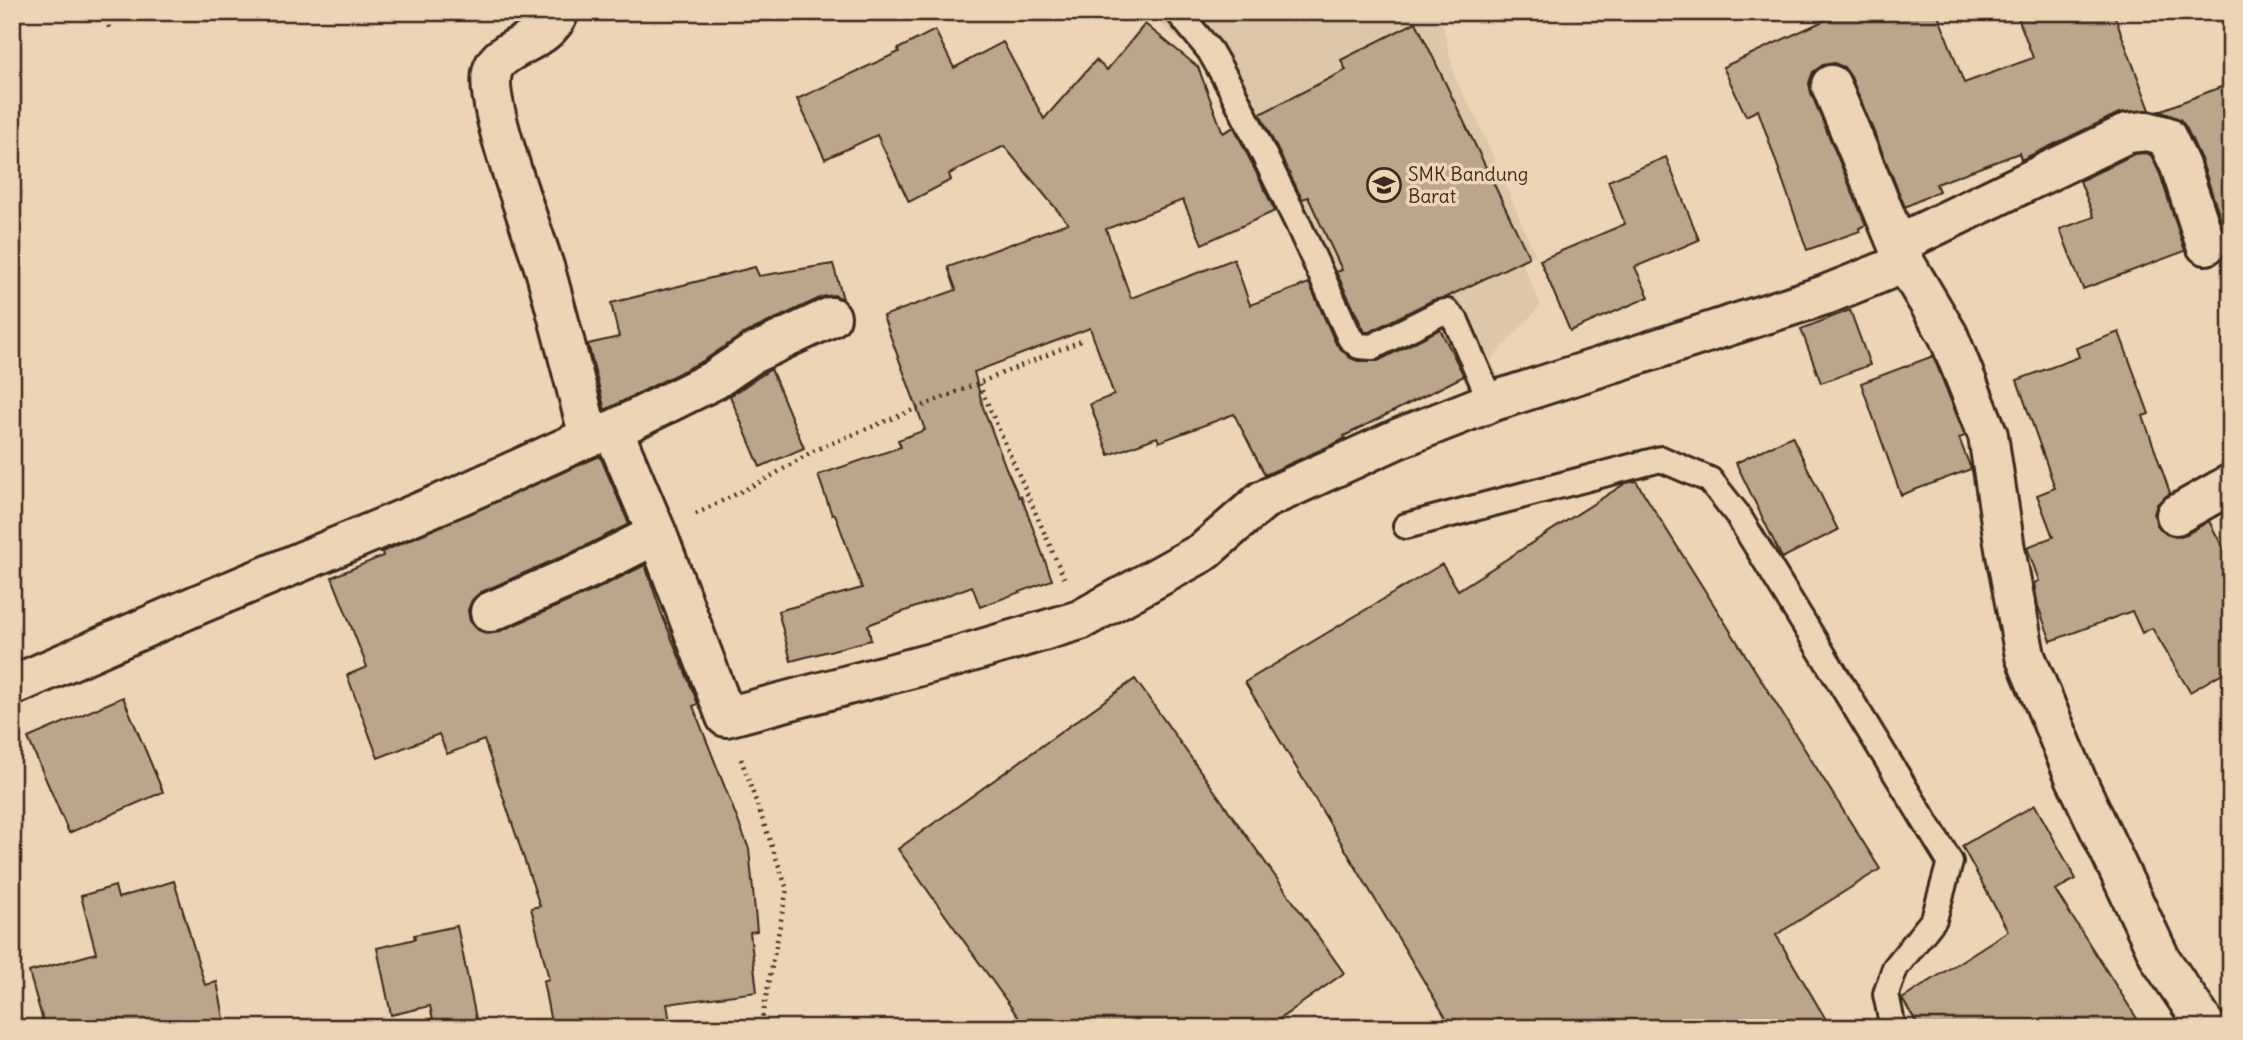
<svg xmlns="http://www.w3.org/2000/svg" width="2243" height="1040" viewBox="0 0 2243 1040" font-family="Delius,sans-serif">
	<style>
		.built { fill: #dec6a8 }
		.building { fill: #bba58b; stroke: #3b2a1e; stroke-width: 2 }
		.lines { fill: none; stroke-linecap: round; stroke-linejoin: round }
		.lane-casing { stroke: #3b2a1e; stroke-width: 30 }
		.street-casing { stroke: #3b2a1e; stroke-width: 44 }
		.path { stroke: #3b2a1e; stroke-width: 4.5; stroke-dasharray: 2 5; stroke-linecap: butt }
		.lane { stroke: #edd4b5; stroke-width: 24 }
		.street { stroke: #edd4b5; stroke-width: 38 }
		.labels { text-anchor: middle; stroke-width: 7; stroke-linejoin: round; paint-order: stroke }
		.poi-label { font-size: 19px; fill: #3b2a1e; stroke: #edd4b5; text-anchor: start }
	</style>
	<rect width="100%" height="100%" fill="#edd4b5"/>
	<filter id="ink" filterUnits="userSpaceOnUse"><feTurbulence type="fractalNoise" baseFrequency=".0143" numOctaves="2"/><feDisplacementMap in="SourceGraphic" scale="14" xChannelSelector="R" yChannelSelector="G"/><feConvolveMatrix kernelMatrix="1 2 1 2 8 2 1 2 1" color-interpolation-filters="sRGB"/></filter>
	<g filter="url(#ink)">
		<path class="built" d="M1146,12H1440L1455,79L1476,117L1535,254L1521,261L1541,305L1490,361L1501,379L1468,390L1437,321L1350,364L1210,77L1189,48Z"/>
		<path class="building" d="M1843,12H1937L1964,83L2033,58L2016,12H2113L2150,110L2119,113L2021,160L2019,153L1936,184L1939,191L1905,207L1851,77L1844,67L1834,63L1823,65L1813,72L1809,83L1811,93L1866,225L1859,228L1860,231L1807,250L1758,110L1746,116L1723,67Z
			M1416,22L1529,257L1447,297L1433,300L1369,332H1365L1336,272L1342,270L1308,197L1302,199L1260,114L1346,70L1341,60Z
			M1145,24L1198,67L1223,133L1234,127L1275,211L1202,244L1183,200L1106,229L1131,298L1234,259L1250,305L1309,283L1336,344L1350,358L1358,361H1378L1440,329L1464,376L1344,436L1345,438L1338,442L1265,475L1234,414L1159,442L1157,437L1109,455L1090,404L1114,395L1090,328L974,372L983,407L1006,468L1019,497L1021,496L1052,580L980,607L972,586L868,625L871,640L791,661L778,611L862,588L835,514L832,515L818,475L901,447L898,440L925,430L883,316L956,290L948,267L1068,223L1004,146L949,174L951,180L909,202L877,135L825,159L797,99L899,52L898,49L935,30L954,68L1003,42L1044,119L1096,60L1107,70Z
			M2231,83V234L2226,236L2201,159L2186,127L2180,119L2159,111Z
			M2145,153L2151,155L2160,174L2185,251L2083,289L2060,229L2094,217L2080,181L2134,154Z
			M1666,157L1699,240L1635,267L1649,297L1570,331L1540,260L1625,224L1608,181Z
			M833,264L843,299L834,295L822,297L743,334L703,361L605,410L588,344L619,337L611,303L755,267L759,276Z
			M1850,310L1870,365L1821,383L1801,329Z
			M2119,332L2149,414L2143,416L2170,493L2157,504L2154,514L2157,525L2166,534L2176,537L2187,534L2209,521L2231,563V668L2190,692L2152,628L2142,633L2132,611L2051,641L2038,606L2034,583L2039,581L2027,547L2053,537L2037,495L2055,488L2017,380L2079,357L2076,348Z
			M1933,356L1965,436L1959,438L1971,469L1901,495L1861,383Z
			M771,369L804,448L760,467L730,396Z
			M1792,436L1838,530L1782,558L1736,463Z
			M600,456L629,524L577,550L481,592L472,600L468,610L470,621L478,630L488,634L498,632L595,590L645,565L661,612L698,704L693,706L749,849L757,931L750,932L757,992L667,1004L671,1028H552L543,981L549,979L531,908L540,906L484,740L447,754L439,734L378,758L347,675L367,667L332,577L383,556L382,552Z
			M1636,481L1880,869L1776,935L1831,1028H1452L1245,682L1442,564L1458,590L1626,483Z
			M1135,679L1344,973L1267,1028H1026L898,849Z
			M123,697L163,792L69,833L28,738Z
			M2035,805L2076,879L2055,890L2143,1028H1920L1902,999L2008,931L1962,846Z
			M174,881L205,985L217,982L226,1028H45L29,972L96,953L81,896L115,886L118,898Z
			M457,926L478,1028H435L430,1006L391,1015L377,948L415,939L414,935Z"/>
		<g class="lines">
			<g class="lane-casing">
				<path id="lane" d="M1178,12L1210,51L1231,88L1298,224L1350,338L1359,346L1372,347L1440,313L1447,312L1456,321L1491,402
					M1406,526L1661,459L1710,480L1737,514L1950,862L1934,919L1895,968L1886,994L1893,1028"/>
			</g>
			<g class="street-casing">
				<path id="street" d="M559,12C548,43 502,45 493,69C481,100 535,235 546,273C561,327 575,383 589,437
					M1831,85L1905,263L1948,335L1988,435L2005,549L2025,656L2076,779L2161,960L2207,1028
					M1898,244L2128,133L2147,131L2166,136L2180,166L2206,245
					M613,430L657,534L726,717L958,656L1080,620L1203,552L1263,500L1397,439L1491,402L1825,295L1905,263
					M2176,515L2231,484
					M490,612L586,570L657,534
					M12,686L197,605L461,495L589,437L613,430L714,380L752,354L831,317"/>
			</g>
			<path class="path" d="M106,12L109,28
				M979,384L1065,580
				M696,514L770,477L813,451L1081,341
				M741,759L787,889L760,1028"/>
			<use href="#lane" class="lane"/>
			<use href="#street" class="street"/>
		</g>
	</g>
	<defs>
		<g id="school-ring" transform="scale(1.75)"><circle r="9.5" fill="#edd4b5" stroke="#3b2a1e" stroke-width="1.5"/><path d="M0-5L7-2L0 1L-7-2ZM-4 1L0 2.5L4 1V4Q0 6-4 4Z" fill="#3b2a1e"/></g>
	</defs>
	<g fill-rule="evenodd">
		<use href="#school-ring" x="1384" y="185"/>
	</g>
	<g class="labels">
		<g class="poi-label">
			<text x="1408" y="181">SMK Bandung<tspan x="1408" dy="22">Barat</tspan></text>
		</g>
	</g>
	<rect width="2243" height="1040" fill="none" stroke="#edd4b5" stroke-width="42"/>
	<rect x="21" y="21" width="2201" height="998" fill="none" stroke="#3b2a1e" stroke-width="2.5" filter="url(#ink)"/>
</svg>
